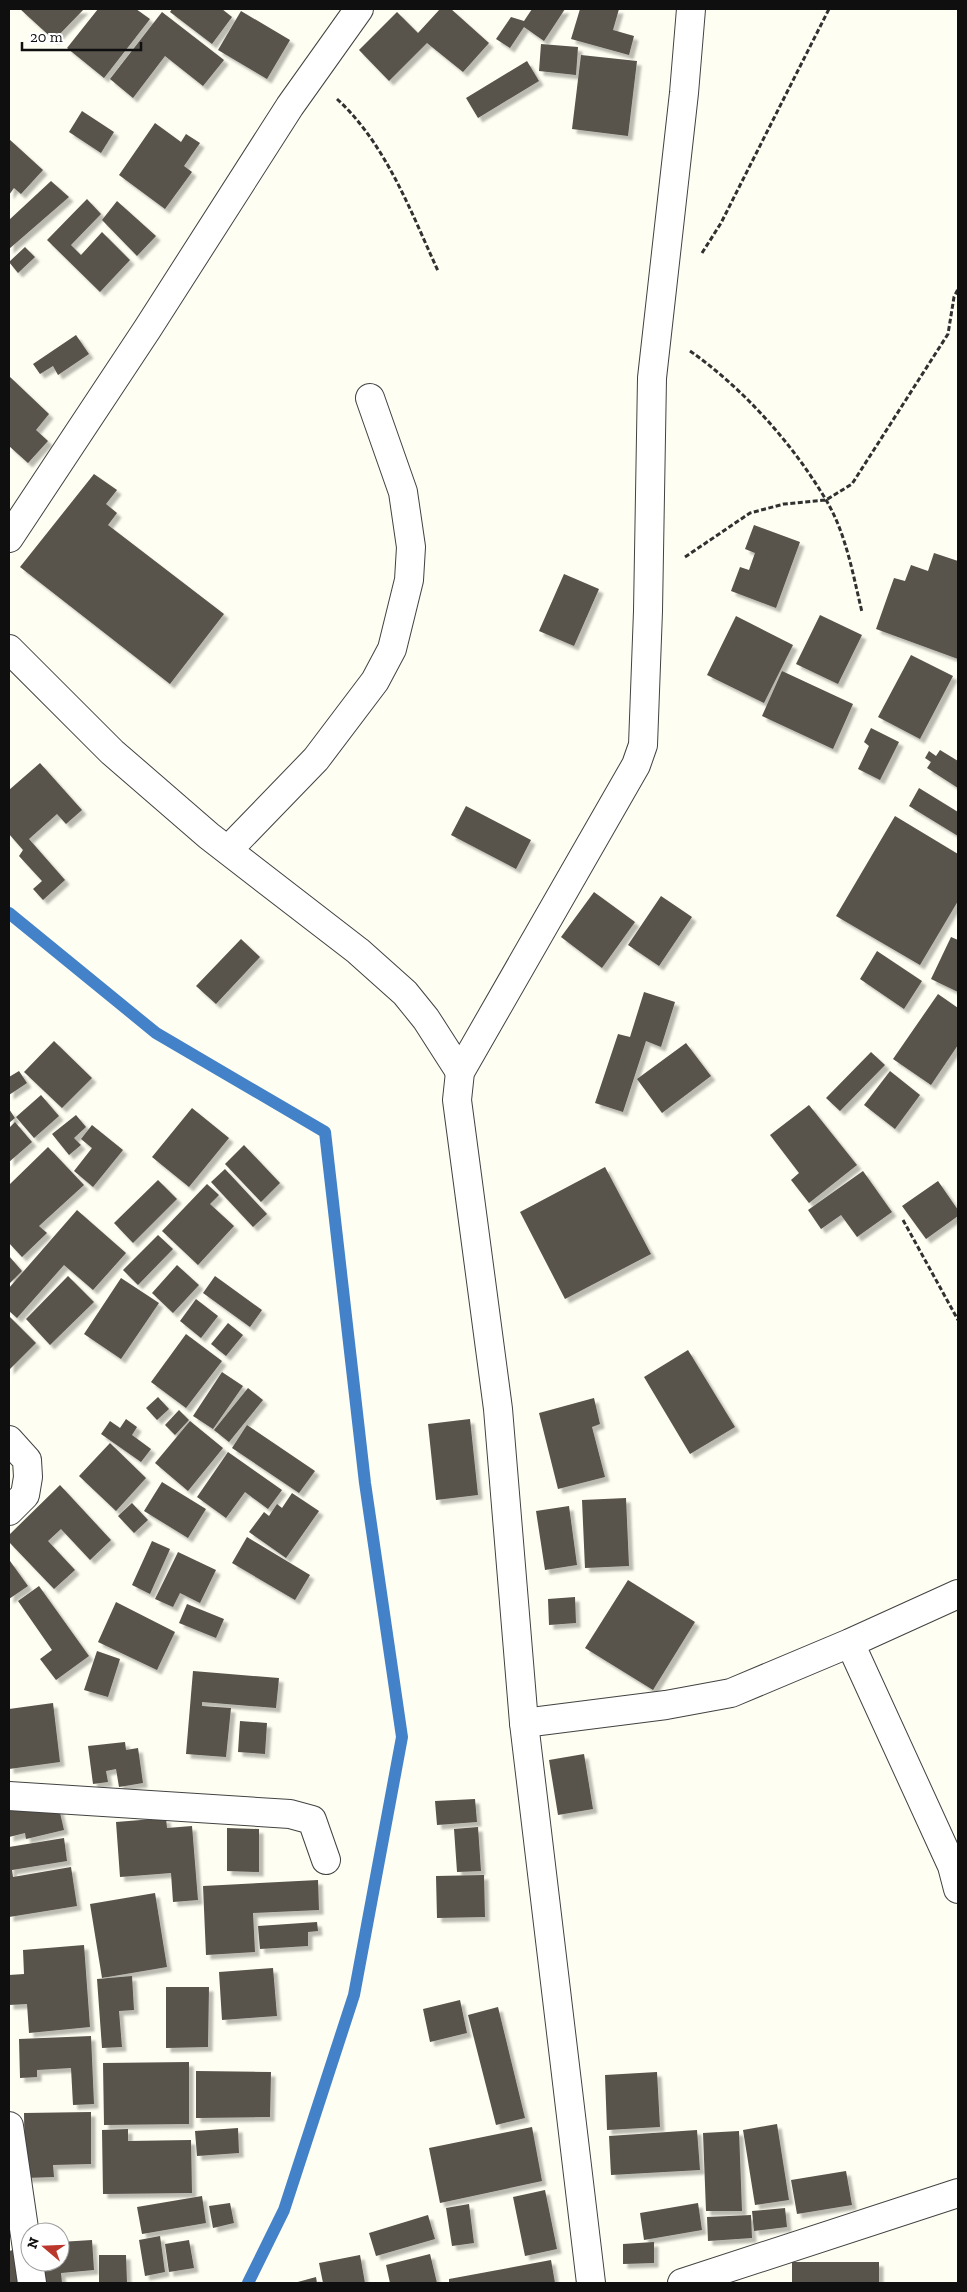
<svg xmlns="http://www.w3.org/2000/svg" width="967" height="2292" viewBox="0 0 967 2292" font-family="'Zilla Slab',serif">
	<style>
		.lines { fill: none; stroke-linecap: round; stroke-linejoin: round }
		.stream { stroke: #4382c8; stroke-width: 12 }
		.building { fill: #58524c; filter: url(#shadow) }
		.minor-casing { stroke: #424242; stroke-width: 30 }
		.tertiary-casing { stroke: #424242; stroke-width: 30 }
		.path { stroke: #313131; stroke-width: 3; stroke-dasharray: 5 2.5; stroke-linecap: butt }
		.minor { stroke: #fff; stroke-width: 28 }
		.tertiary { stroke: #fff; stroke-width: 28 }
	</style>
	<defs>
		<filter id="shadow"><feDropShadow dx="4.5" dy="4.5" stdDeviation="1" flood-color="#0004"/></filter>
	</defs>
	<rect width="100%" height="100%" fill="#fefef2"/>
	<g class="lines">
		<path class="stream" d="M9,913L156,1033L325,1132L365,1483L402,1737L354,1995L284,2210L248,2283"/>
	</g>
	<path class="building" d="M20,9H84L54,40Z
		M98,9H136L150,19L104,78L67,48Z
		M172,9H222L232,17L212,44L170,12Z
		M440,9H451L489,43L463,72L427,43L389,81L359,50L397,12L418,33Z
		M532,9H565L544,41L524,27L510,48L496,39L511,17L524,21Z
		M580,9H619L613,30L634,36L629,55L571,39Z
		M241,11L290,40L267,79L218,50Z
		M162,12L224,60L203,86L165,56L133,98L110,79Z
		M541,44L578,47L576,75L539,71Z
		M581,55L637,61L628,136L572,129Z
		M527,61L539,81L478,118L466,98Z
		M82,111L114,132L101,153L69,132Z
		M155,123L181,142L186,134L200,143L184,166L192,172L165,209L119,175Z
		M9,139L43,170L21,194L14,188L9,195Z
		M51,181L69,197L9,249V220Z
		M87,199L101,214L71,245L81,255L102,232L130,260L100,292L47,240Z
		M117,201L156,236L137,256L102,220Z
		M25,247L35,257L18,273L9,262Z
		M76,335L89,354L58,375L53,366L40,374L33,364Z
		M9,376L49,414L36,430L48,441L28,463L9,446Z
		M94,474L117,490L106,504L117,513L108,525L224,614L170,684L20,567Z
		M754,525L800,542L776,608L731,591L740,567L749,570L755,553L745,549Z
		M934,553L958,561V659L876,629L894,578L905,581L911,565L928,571Z
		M564,574L599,589L574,646L539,631Z
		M820,615L862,635L838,684L796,664Z
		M736,616L793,645L764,703L707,675Z
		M911,655L953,676L920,739L878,717Z
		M782,671L853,704L833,749L762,716Z
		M871,728L899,742L880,780L858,769L869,746L864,742Z
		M940,750L958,761V788L927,768L931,762L925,758L929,751L936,756Z
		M40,763L82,810L66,824L57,814L29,839L65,880L43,900L33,889L42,881L19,856L23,850L9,834V790Z
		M919,788L958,812V836L909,806Z
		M466,806L531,840L516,869L451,835Z
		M895,816L958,854V901L920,965L836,916Z
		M594,892L635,922L602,968L561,937Z
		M661,896L692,917L659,966L628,945Z
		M951,937L958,940V992L931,979Z
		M241,939L260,957L216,1004L196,986Z
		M877,951L922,981L904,1009L860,979Z
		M644,992L675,1002L661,1047L646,1041L623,1112L595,1103L618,1034L630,1037Z
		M938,994L958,1008V1045L931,1085L893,1059Z
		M54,1041L92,1078L62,1108L24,1072Z
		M686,1043L711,1076L662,1113L637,1079Z
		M871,1052L885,1065L840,1111L826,1098Z
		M19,1071L27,1083L9,1095V1077Z
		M890,1071L920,1095L895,1129L864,1105Z
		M41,1095L59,1116L34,1138L16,1117Z
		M809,1105L857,1165L809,1203L791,1180L799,1173L770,1135Z
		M192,1108L229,1138L189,1187L152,1157Z
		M9,1109L15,1118L9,1123Z
		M76,1115L86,1127L74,1138L81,1145L69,1155L52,1134Z
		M15,1122L32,1142L9,1162V1128Z
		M92,1125L123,1150L93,1187L74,1171L92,1148L81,1139Z
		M244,1145L280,1183L261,1202L225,1164Z
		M48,1147L84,1185L39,1226L47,1233L22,1257L9,1243V1185Z
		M605,1167L651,1254L565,1299L520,1212Z
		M225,1169L267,1214L253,1227L211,1182Z
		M863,1171L892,1212L857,1237L841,1215L821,1229L808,1210Z
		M158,1180L177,1199L133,1243L114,1223Z
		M938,1181L958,1210V1216L926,1239L902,1206Z
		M207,1184L219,1195L210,1204L234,1226L198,1265L162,1231Z
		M77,1210L126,1253L93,1290L64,1265L17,1318L9,1311V1288Z
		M158,1235L173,1249L138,1285L123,1270Z
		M9,1256L22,1271L9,1284Z
		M177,1265L199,1285L173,1313L152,1293Z
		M68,1276L94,1302L50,1345L26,1319Z
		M215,1276L262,1310L250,1327L203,1293Z
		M121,1278L159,1303L121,1359L84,1334Z
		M196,1299L218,1316L201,1338L180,1321Z
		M9,1316L36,1343L9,1370Z
		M228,1323L243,1335L226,1356L211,1344Z
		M186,1334L222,1361L186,1408L151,1382Z
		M688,1350L735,1427L690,1454L644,1377Z
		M222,1372L243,1386L213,1429L193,1416Z
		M248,1388L263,1400L229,1442L214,1430Z
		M158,1397L169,1409L157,1420L146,1408Z
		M594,1398L600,1424L592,1427L605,1477L558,1489L539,1413Z
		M179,1410L189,1420L175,1435L165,1425Z
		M126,1419L137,1427L132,1435L151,1449L141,1462L101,1434L110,1421L120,1428Z
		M470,1419L478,1495L436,1500L428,1424Z
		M190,1421L223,1448L188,1491L155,1463Z
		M247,1425L315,1471L299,1493L232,1448Z
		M110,1443L146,1478L116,1511L79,1476Z
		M228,1452L282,1490L268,1509L245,1492L226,1518L197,1497Z
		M162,1482L206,1509L188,1538L144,1511Z
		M60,1485L111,1540L90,1560L61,1529L48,1541L75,1570L54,1589L9,1542V1535Z
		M292,1493L319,1511L286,1558L249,1532L264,1512L269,1516L277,1504L282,1508Z
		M626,1498L629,1566L585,1568L582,1500Z
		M132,1503L148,1520L134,1533L118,1516Z
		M569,1506L577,1565L545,1570L536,1511Z
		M247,1537L310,1575L295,1600L232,1563Z
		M152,1541L170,1549L150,1594L132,1585Z
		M178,1552L216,1570L200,1603L180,1593L173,1607L155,1599Z
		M10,1561L28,1586L9,1599V1562Z
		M628,1580L695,1622L653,1690L585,1648Z
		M39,1586L89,1656L56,1680L40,1659L52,1650L18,1601Z
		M575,1597L576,1623L549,1625L548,1599Z
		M116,1602L175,1632L157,1670L98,1642Z
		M187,1604L224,1619L216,1638L179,1623Z
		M97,1651L120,1659L108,1697L84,1690Z
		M193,1671L279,1678L276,1708L202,1702V1706L231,1708L226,1757L186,1754Z
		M53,1703L60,1762L9,1769V1709Z
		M240,1721L267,1723L265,1754L238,1752Z
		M125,1742L126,1750L138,1748L143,1783L119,1787L116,1769L106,1771L108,1782L93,1784L88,1746Z
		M584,1754L593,1809L558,1815L549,1760Z
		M475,1799L477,1822L437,1825L435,1801Z
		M57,1800L64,1830L26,1839L25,1833L9,1837V1811Z
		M166,1818L167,1828L192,1826L198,1900L173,1902L171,1873L120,1877L116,1822Z
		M478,1827L481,1871L457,1872L454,1829Z
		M227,1828L259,1829V1872L227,1871Z
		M64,1838L67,1861L12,1870L13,1877L71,1867L77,1906L9,1917V1847Z
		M484,1875L485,1917L437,1918L436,1876Z
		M318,1880L319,1910L253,1913L255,1952L206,1955L203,1886Z
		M155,1893L167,1967L102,1978L90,1904Z
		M317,1922L318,1931L308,1932V1946L260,1949L258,1926Z
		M84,1945L90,2027L29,2033L27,2004L9,2005V1975L24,1974L23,1950Z
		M273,1968L277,2016L222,2020L219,1972Z
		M132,1976L134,2010L119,2011L122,2047L102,2048L97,1979Z
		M166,1987H209L208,2047L166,2048Z
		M460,2000L467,2033L430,2042L423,2009Z
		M498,2007L525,2118L496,2125L468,2015Z
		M91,2036L94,2104L73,2105L71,2068L37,2070V2077L20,2078L19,2039Z
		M189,2062V2124L104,2125L103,2063Z
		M196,2071L271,2072L270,2117L196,2118Z
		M657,2072L660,2127L607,2130L605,2075Z
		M91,2112V2164L53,2165L54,2177L25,2178L24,2113Z
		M777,2124L789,2200L755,2205L743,2130Z
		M532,2127L542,2181L440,2203L429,2148Z
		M238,2128L239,2153L197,2156L195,2131Z
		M128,2129V2141L191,2140L192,2193L103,2194L102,2130Z
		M697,2130L700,2170L611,2175L609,2136Z
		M739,2131L742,2211H706L703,2133Z
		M846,2171L852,2205L797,2214L791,2180Z
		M545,2190L557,2249L525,2256L513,2197Z
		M202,2196L206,2223L142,2234L137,2207Z
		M230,2203L234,2223L213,2228L209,2206Z
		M698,2203L702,2230L644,2240L640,2213Z
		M469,2204L474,2243L452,2246L446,2208Z
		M785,2208L787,2227L754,2231L752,2211Z
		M428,2215L435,2239L376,2256L369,2233Z
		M751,2215L752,2238L708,2241L707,2217Z
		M160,2236L165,2272L145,2276L139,2240Z
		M92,2240L94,2270L61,2273L62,2283H39L38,2262H60V2242Z
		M189,2240L194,2268L169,2272L165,2244Z
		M654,2242V2263L623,2264V2244Z
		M17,2249L23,2283H9V2251Z
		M430,2254L437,2283H390L386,2265Z
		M99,2255H126L127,2283H99Z
		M360,2255L365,2283H323L319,2263Z
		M551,2260L555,2283H449V2279Z
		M792,2262H879V2283H792Z
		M316,2277L317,2283H294Z"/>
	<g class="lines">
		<g class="minor-casing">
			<path id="minor" d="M9,538L148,328L290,106L359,9
				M9,649L112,752L209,836L358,951L405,993L426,1019L460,1072
				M228,850L316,759L375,681L392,649L409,580L411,547L403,492L370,398
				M9,1440L27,1460L28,1477L25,1495L9,1511
				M850,1643L952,1866L958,1889
				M524,1723L666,1705L731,1693L850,1643L958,1594
				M9,1796L290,1814L312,1820L326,1860
				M9,2126L32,2283
				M682,2283L958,2193"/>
		</g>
		<g class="tertiary-casing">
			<path id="tertiary" d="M591,2283L524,1723L498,1409L457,1100L460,1072L636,765L643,745L648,611L652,378L684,93L691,9"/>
		</g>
		<path class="path" d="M337,99C386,144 411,212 438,271
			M702,253L721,223L829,9
			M690,351C743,388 793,444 826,500C846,533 853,575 862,612
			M685,557L750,513L784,504L826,500L852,484L948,334L954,297L958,289
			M903,1220L958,1320"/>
		<use href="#minor" class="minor"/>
		<use href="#tertiary" class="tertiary"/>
	</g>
	<rect width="967" height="2292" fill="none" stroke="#0f0f0f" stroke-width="20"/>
	<g transform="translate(45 2247) rotate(289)"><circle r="24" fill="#ffffff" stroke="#9f9f9f"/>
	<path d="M0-4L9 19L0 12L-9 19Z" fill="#bb372c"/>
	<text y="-8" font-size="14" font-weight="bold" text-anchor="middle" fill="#0f0f0f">N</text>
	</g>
	<path d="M22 42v8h119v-8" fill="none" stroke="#0f0f0f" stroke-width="2.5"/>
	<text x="30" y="42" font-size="15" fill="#0f0f0f" stroke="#ffffff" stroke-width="4" paint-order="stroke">20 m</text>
</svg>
